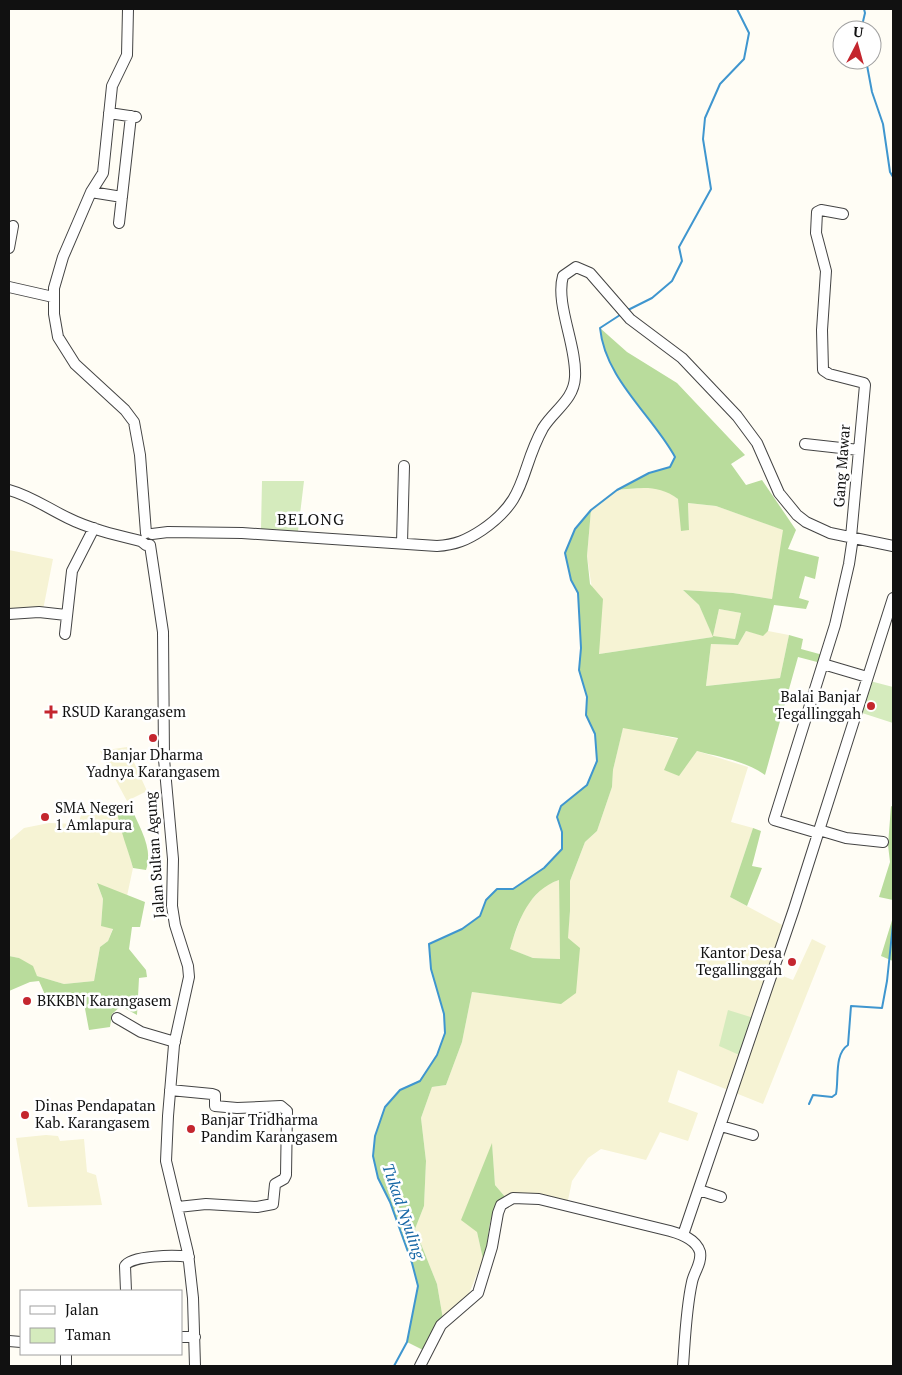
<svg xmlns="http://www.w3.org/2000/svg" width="902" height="1375" viewBox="0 0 902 1375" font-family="'PT Serif',serif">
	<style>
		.farmland { fill: #f6f3d4 }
		.green { fill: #d5ebbd }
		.forest { fill: #b9dc9c; fill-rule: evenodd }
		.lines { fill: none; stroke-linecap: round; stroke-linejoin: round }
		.stream { stroke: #3f96cf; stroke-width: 2 }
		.minor-casing { stroke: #444; stroke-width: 12 }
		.minor { stroke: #fff; stroke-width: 10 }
		.poi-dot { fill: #c4262e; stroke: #fff; stroke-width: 2 }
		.labels { text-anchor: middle; stroke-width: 5; stroke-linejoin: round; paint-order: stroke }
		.street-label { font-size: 15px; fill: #111; stroke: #fff }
		.poi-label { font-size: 15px; fill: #111; stroke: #fff; text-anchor: start }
		.neighbourhood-label { font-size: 16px; letter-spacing: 1px; fill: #111; stroke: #fff }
		.water-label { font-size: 16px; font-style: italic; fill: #1768a6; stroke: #fff }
	</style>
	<rect width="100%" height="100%" fill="#fffdf5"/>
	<path class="farmland" d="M652,487L666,490L678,499L689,530L688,503L716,506L784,530L772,599L733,593L683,590L699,605L713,636L719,609L741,613L735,639L713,637L599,654V635L587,556L591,510L617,490Z
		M9,550L53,559L43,610H9Z
		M746,631L762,635L768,631L789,635L780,678L706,686L711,644L738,645Z
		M623,727L678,739L665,770L679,775L697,751L748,767L731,822L753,828L730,897L786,927L783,940L788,942L778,974L793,980L812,939L826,946L763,1104L678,1070L668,1102L698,1113L688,1141L660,1132L646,1160L601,1149L588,1158L572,1181L567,1205L506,1198L495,1185L492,1145L477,1232L483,1259L468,1296L444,1325L437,1284L415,1229L424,1206L426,1161L421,1118L432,1087L446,1085L462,1042L472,992L561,1003L570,911V881L585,842L597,831L612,787L613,770Z
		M127,747L147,791L127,801L100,751Z
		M83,810L117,811L133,868L127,896L97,884L103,899L101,925L113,928L108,941L100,947L94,981L64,984L37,976L19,958L9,956V841L24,828L49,823L78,824Z
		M559,880L560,959L533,958L509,949L525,907L545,885Z
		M46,1135L58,1136L60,1141L84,1139L87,1172L96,1175L102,1205L28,1207L16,1138Z"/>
	<path class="green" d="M262,481H304L298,531L261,529Z
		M870,681L893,687V723L859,712Z
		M728,1010L757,1019L744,1057L719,1046Z"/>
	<path class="forest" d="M600,328L627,352L677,383L745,455L731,464L746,485L762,480L796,530L788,549L819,557L815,579L805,576L799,598L809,601L806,609L774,605L768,631L763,636L746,631L738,645L711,644L706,686L780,678L789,635L803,639L801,649L823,655L821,663L798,657L765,775C746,761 719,757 697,751L679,776L664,770L678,738L623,728L613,770L612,787L597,831L585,842L570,881V911L568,938L580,948L576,993L561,1004L472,992L462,1042L446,1085L432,1087L421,1118L426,1161L424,1206L415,1229L437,1284L444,1325L427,1352L407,1342L418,1286L412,1263L390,1202L378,1178L373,1156L375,1136L385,1107L400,1090L420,1080L437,1055L445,1033L444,1014L431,970L429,944L462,929L480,916L486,900L497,889H513L544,868L562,850V832L557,817L561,806L587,785L597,761L595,734L586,715L587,697L579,670L581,648L578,593L571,580L565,553L575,529L591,510L587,556L590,584L603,599L599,654L713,637L699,605L683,590L733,593L772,599L783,530L716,506L688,503L689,530L681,531L678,499C658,484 640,488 617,490L649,473L670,467L675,457C652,415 605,379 600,328ZM719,609L741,613L735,639L713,636ZM559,880L560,959L533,958L510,949C518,921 529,890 559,880Z
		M891,806L893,807V900L879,897L890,862L888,845Z
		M131,807C139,827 154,849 146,870L133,868C128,849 120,831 117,811H125Z
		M753,828L761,831L752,866L762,868L747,906L730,897Z
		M97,883L145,902L140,927H132L129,949L146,970L147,977L139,978L137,1015L121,1006L112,1014L110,1027L89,1030L83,998L50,1006L39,981L30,982L9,991V956L19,958L33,966L37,976L64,984L94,981L100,947L108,941L113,929L101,926L103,899Z
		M893,917V961L881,956Z
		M492,1143L495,1185L506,1198C484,1212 492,1237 483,1259L477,1232L461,1220Z"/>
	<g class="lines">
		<path class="stream" d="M861,30L865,13L864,9
			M866,60L872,92L883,124L890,172L893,177
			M628,310L652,298L672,281L682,261L679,247L711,189L703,139L705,118L720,84L744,59L749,33L737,9
			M809,1104L813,1095L832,1097L836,1094C839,1079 834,1054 848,1045L851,1006L882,1008L887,981L893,924
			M394,1366L407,1342L418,1286L412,1263L390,1202L378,1178L373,1156L375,1136L385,1107L400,1090L420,1081L437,1055L445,1033L444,1014L431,969L429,944L462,929L480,916L486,900L497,889H513L544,868L562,849V832L557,817L561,806L587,785L597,761L595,734L586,715L587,697L579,670L581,648L578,593L571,580L565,553L575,529L591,510L617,490L649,473L670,467L675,457C652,415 605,379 600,328L620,315"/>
		<g class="minor-casing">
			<path id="minor" d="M128,9L127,55L112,86L103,173L91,192L63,257L54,288V314L58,337L75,364L125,410L134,422L140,455L146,533
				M109,113L136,117
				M91,192L122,197
				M843,214L821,210L817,212L816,233L826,271L822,330L823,370L829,374L864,383L865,385L851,537
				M119,223L131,116
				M9,248L13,226
				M9,287L53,297
				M805,444L859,450
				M9,490C31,496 47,508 68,518C90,529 116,535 141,541L146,545H150
				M152,534L168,532L242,533L437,546C455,545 467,540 482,530C529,498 519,471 543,428C554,410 574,400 575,377C577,346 555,304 563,276L576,267L590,273L630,319L682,358L737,416L757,443L779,493L797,515L806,522L830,533L893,546
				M402,543L404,466
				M150,545L163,632L164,759L173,859L172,906L175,925L188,966L189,977L174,1045L168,1116L166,1161L188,1253L193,1298L195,1366
				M9,614L39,612L66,615
				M65,634L72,571L94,528
				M823,664L867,677
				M819,830L846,838L883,842
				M818,833L774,820L835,625L849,564L853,537
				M117,1018L141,1032L175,1042
				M170,1090L212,1094L215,1095V1106L237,1108L281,1106L287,1111L286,1175L284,1179L275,1184L273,1204L257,1207L206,1204L178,1207
				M721,1126L753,1135
				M699,1190L721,1197
				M683,1235L794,909L893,598
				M126,1291L125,1266C131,1255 176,1255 189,1257
				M181,1337H195
				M9,1341L21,1342
				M66,1366V1354
				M420,1366L441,1325L478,1293L492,1247L498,1213L501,1205L513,1198L539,1199L670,1231C681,1234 696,1239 700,1252C702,1263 694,1272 692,1282C686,1309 685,1339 683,1366"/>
		</g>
		<use href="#minor" class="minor"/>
	</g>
	<g class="poi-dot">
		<circle cx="871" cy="706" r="5"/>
		<path d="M48.5 704.5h5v5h5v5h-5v5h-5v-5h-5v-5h5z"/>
		<circle cx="153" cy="738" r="5"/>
		<circle cx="45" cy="817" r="5"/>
		<circle cx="792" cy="962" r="5"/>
		<circle cx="27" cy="1001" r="5"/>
		<circle cx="25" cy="1115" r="5"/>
		<circle cx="191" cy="1129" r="5"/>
	</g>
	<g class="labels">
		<g class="street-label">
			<text transform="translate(842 466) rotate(-86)" y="5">Gang Mawar</text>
			<text transform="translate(155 855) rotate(-94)" y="5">Jalan Sultan Agung</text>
		</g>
		<g class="poi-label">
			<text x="861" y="702" text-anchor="end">Balai Banjar<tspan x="861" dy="17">Tegallinggah</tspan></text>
			<text x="62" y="717">RSUD Karangasem</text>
			<text x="153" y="760" text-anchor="middle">Banjar Dharma<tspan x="153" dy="17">Yadnya Karangasem</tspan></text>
			<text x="55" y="813">SMA Negeri<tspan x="55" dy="17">1 Amlapura</tspan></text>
			<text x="782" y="958" text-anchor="end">Kantor Desa<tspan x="782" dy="17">Tegallinggah</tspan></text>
			<text x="37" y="1006">BKKBN Karangasem</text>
			<text x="35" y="1111">Dinas Pendapatan<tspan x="35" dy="17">Kab. Karangasem</tspan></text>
			<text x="201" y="1125">Banjar Tridharma<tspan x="201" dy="17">Pandim Karangasem</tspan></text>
		</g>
		<g class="neighbourhood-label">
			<text x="311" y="525">BELONG</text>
		</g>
		<g class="water-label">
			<text transform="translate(404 1211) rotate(71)" y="6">Tukad Nyuling</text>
		</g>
	</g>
	<rect width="902" height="1375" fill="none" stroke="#111111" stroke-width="20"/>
	<rect x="20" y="1290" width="162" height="65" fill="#ffffff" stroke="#a0a0a0"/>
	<rect x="30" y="1306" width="25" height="8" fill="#ffffff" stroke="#a0a0a0"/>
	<text x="65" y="1315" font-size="15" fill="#111111">Jalan</text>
	<rect x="30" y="1328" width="25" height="15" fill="#d5ebbd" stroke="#a0a0a0"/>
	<text x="65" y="1340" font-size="15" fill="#111111">Taman</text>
	<g transform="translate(857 45) rotate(6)"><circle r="24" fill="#ffffff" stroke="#a0a0a0"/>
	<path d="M0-4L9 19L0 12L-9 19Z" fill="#c4262e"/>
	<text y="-8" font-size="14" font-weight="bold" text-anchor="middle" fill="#111111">U</text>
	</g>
</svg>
